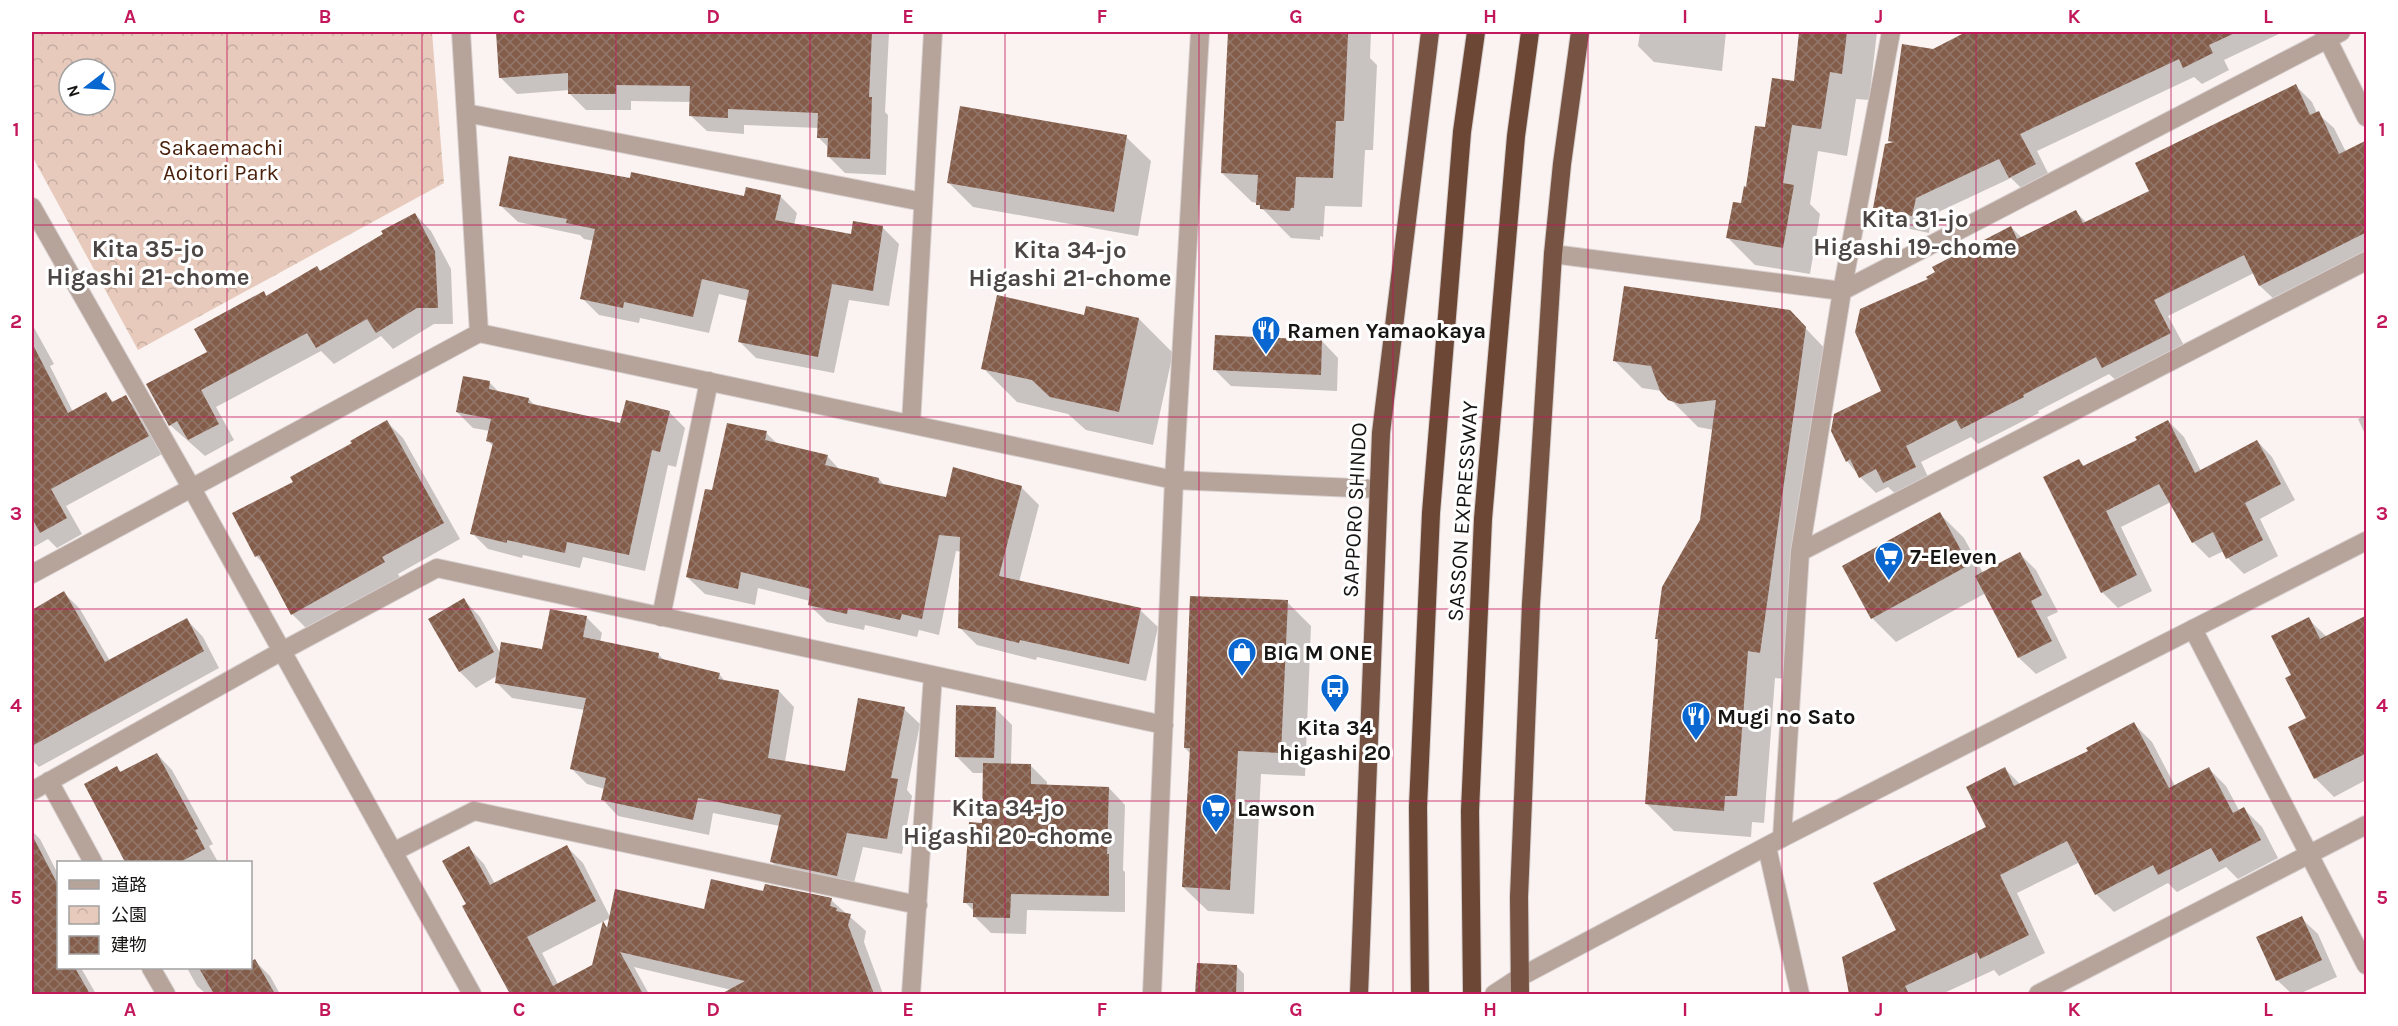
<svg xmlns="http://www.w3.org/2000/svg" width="2398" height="1026" viewBox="0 0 2398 1026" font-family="Karla,'Noto Sans JP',sans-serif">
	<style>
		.park { fill: url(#park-crowns); fill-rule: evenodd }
		.shadow { fill: #0003; fill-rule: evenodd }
		.building { fill: url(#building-cross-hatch) }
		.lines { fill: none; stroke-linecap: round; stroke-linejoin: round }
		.minor-casing { stroke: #d6cfce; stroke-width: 20 }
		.tertiary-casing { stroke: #d6cfce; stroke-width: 20 }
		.trunk-casing { stroke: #d6cfce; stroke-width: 20 }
		.motorway-casing { stroke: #d6cfce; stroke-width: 20 }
		.minor { stroke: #b6a39a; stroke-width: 18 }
		.tertiary { stroke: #b6a39a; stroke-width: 18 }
		.trunk { stroke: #765342; stroke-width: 18 }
		.motorway { stroke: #6c4735; stroke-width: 18 }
		.grid { fill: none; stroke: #c2185b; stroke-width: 1.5; stroke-opacity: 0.55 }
		.labels { text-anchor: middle; stroke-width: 6; stroke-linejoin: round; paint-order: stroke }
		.park-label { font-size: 22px; fill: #49200a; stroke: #fff }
		.poi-label { font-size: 22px; font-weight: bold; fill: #171514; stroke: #fff; text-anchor: start }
		.street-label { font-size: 22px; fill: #171514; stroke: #fff }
		.neighbourhood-label { font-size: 24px; font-weight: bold; fill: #4b4644; stroke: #fff }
		.neatline { fill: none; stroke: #c2185b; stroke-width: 2 }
		.grid-label { font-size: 20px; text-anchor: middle; font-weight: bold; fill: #c2185b }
	</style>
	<defs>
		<pattern id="park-crowns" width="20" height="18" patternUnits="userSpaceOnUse" patternTransform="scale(1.5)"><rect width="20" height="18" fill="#e7cabc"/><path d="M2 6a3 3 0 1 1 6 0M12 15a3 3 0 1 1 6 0" fill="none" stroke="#c5ada1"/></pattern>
		<pattern id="building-cross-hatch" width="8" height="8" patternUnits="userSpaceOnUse" patternTransform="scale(1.5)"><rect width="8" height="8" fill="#835c4a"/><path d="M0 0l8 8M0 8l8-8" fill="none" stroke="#93786b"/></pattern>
	</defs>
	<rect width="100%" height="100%" fill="#faf3f1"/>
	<path class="park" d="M32,32H432L444,183L138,350L32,156ZM69,69H105V105H69Z"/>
	<path class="shadow" d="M497,32L634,34V32H889L885,112L888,115L886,175L845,173L829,157V148L818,137L819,128L744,125V134L707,131L690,115L691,102L631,101V110H586L570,94V90L517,94L501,78Z
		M1229,32H1371L1370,58L1377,65L1373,150H1365L1362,207L1325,206L1323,237L1320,236V240L1291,238L1257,203L1252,202L1222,173Z
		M1640,32H1726L1722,71L1654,62L1638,46Z
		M1801,32H1877L1869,100L1856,99L1847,156L1818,151L1810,204L1820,214L1810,274L1755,265L1728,238L1742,205L1766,129L1795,83Z
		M1969,32H2283L2224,60L2229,70L2202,84L2194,77L2037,151L2052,181L2027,194L2011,178L1932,215L1929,233L1892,225L1875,208L1893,143L1890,140L1933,50Z
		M2296,86L2312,102L2317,113L2334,128L2346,152L2366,153V255L2276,301L2260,286L2254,273L2168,316L2186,349L2119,383L2109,374L2038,411L2039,413L1978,444L1971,437L1921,462L1931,483L1900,498L1888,487L1876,493L1860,477L1847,461L1883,392L1930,280L2011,227L2022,238L2076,212L2087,223L2151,192Z
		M1126,137L1151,161L1138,236L973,207L949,183Z
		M780,196L797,213L794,225L852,236L882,227L899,244L889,306L849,300L834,373L756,358L739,341L748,301L719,294L709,333L640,318L639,323L599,315L582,298L594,241L584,239L580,235L518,222L501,206Z
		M415,214L431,231L451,269L453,324H434L393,349L381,336L334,364L321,351L216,407L234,440L205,456L170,425L209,352L264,293L267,297L317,268L321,272Z
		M1789,311L1832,356L1787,679L1775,678L1764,823L1752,822L1751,837L1674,831L1647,804L1659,641L1657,639L1701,521L1714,430L1698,427L1662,391L1642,388L1614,360Z
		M1086,317L1139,319L1173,353L1153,445L1086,430L1068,414L1017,402L983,368Z
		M32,324L54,364L50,366L73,412L106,394L114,403L125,397L141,413L164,453L66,506L82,534L57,548L48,539L32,548Z
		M1322,341L1338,358L1337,391L1231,386L1215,370Z
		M490,383L500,393L529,399L535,406L621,425L669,412L685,428L676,467L668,465L645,571L583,557L580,568L523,555L522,558L488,549L472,533L494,447L488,441L490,431L473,428L457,412Z
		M2366,415V436L2358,419Z
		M2168,421L2184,437L2201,471L2257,441L2272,457L2295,500L2260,519L2278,556L2244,574L2228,558L2224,551L2209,558L2193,542L2171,502L2121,527L2152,591L2118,608L2102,592L2079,461L2085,467L2139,440Z
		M387,422L403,438L460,539L398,574L400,578L308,630L292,614L267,567L256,556L295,483Z
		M766,433L779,445L827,456L840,470L879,479L885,486L947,499L1021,487L1039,505L1019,582L1140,610L1158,627L1146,681L1037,657L1036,660L977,645L959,627L961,552L956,551L939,635L919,630L917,637L865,625L864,630L827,622L809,605L810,601L758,588L755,605L705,594L687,577L713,492Z
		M1940,514L1964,538L1983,573L2020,554L2036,570L2058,612L2047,617L2067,658L2036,674L2019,658L1986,593L1896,642L1872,618Z
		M64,593L80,609L110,661L187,620L203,637L219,668L39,767L34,762L32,763V615Z
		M464,600L480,617L501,654L543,650L586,617L602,633L600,642L658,654L665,661L719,674L726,682L779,691L794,707L785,762L846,773L904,709L920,724L907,790L912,796L902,854L863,847L852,891L787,877L772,862L780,826L713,813L709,835L618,816L603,800L605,789L587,784L572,769L585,710L512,698L496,682L497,676L476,688L460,672L430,619Z
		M1287,602L1311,626L1305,776L1261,774L1254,914L1208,911L1183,887L1191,754L1185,748Z
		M2366,616V780L2334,797L2315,778L2308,719L2293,676L2308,619L2327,637Z
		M995,708L1012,725L1011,765L1031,766L1047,782V786L1109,788L1125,805L1123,870L1125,872V912L1027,910L1026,934L991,933L975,917V912L965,902L984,825L985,773H973L956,756Z
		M2134,724L2152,742L2175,786L2209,769L2226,786L2240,812L2244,809L2262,827L2278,858L2238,879L2226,867L2177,892L2168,883L2114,912L2096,894L2080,862L2017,893L2045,953L1999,976L1994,970L1942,994H1850L1844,958L1898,931L1988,828L2005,769L2021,785L2090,752Z
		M157,754L172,770L213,844L209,846L218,862H128L86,785L117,768L122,773Z
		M32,831L40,839L58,874V968H81L96,994H36L32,985Z
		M567,847L583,863L610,917L705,911L764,893L831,900L866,931L864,942L883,994H724L732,990L634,967L649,994H511L464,907L468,905L469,848L484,864L495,884ZM610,918L608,928L603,924L593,966L558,984L542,953Z
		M2301,918L2318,934L2337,977L2299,994H2292L2277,980L2258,938Z
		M255,961L270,976L280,994H206L197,986L187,968H250Z
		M1198,964L1236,966L1244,974V994H1197Z"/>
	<path class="building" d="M496,32H872L869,97H872L870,159L827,157L828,138H817L818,113L728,109V118L689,116L690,86L616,85V94H568V73L499,78Z
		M1228,32H1341V34H1348L1344,121H1336L1333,178L1296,177L1294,208H1291L1290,211L1260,209V205H1256L1258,175L1221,173Z
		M1799,32H1847L1842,74L1830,72L1821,129L1792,125L1783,183L1794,185L1783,248L1726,238L1733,202L1741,203L1744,186L1746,187L1755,126L1765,127L1772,78L1794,81Z
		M1966,32H2237L2209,45L2213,53L2183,68L2179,59L2020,134L2036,164L2009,178L1999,159L1916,198L1912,216L1873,208L1885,144L1894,142L1888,141L1902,44L1933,49Z
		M2296,84L2310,115L2319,111L2339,154L2367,140V232L2259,286L2244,255L2154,300L2171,333L2102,368L2096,357L2023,395L2024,397L1961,429L1956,420L1906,446L1916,467L1883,483L1876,469L1859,478L1850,459L1846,462L1831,431L1834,414L1881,391L1855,332L1860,309L1928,279L1926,277L1935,272L1932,267L2011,226L2017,239L2076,210L2083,223L2149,191L2135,163Z
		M960,106L1127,135L1114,212L947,183Z
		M509,156L630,178L631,172L744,196L746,187L781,195L775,220L851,234L853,221L883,226L873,291L832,284L818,357L738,342L749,290L702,279L693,317L624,302L623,308L580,299L595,229L566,223L567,219L499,206Z
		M415,213L435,251L438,308H417L376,333L367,319L316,348L307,333L201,390L219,424L188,440L177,421L169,426L146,384L207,352L194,329L264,291L266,296L317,266L320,271L383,234L381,231Z
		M1624,286L1790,310L1806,327L1760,653L1748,651L1737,796H1725L1724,811L1645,804L1658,639H1655L1662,587L1700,520L1716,400L1680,404L1668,400L1660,391L1651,366L1613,361Z
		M997,295L1084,315L1086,306L1139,318L1119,412L1050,397L1032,380L981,369Z
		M1215,335L1322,340L1321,375L1213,370Z
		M32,343L68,413L106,392L112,402L126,395L149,436L51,489L67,518L40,533L32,518Z
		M463,376L490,381L489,389L529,398L528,403L620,423L626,400L670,411L660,452L652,450L629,555L567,542L565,553L507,540V543L470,534L493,443L486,441L491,419L456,412Z
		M387,420L444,523L382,557L385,562L291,615L259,555L255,557L232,513L293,482L290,477L352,443L350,441Z
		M2168,420L2195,473L2257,440L2281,484L2245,503L2263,540L2226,559L2213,532L2192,543L2159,484L2106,511L2137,575L2101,593L2043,477L2079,459L2083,466L2137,440L2135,437Z
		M727,423L767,431L765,440L828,455L825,465L879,478L878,483L946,497L953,467L1022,486L999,576L1141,608L1129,664L1020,640L1019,643L958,628L960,537L939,535L922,619L902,614L900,620L848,608L847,614L808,605L811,589L741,572L738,589L686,577L705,489L712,490Z
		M1940,512L1969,565L1871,619L1842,566Z
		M2020,552L2042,595L2031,601L2052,641L2018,658L1975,576Z
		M64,591L105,662L187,618L204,651L32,746V610Z
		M1190,596L1288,600L1281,753L1238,751L1230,890L1182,887L1190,748H1184Z
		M464,598L494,652L459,672L428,619Z
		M550,609L587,616L583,637L659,653L658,658L720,673L718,679L779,690L768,758L845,771L858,698L905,707L891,778L898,779L887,839L847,833L837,876L770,862L781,815L698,798L693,820L601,800L606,778L570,769L586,698L495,683L501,642L542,649Z
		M2367,615V753L2314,779L2288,727L2306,718L2285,678L2291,675L2271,636L2309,617L2320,639Z
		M956,705L996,707L994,758L955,757Z
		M2134,722L2169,788L2209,767L2233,813L2244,807L2261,840L2219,862L2211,848L2158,875L2153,865L2095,895L2067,841L2000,875L2029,935L1980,959L1977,952L1905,986L1909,994H1849L1842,957L1896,930L1873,883L1986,827L1966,787L2005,767L2014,786L2088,751L2086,748Z
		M157,753L198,829L195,830L205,849L180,862H125L84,784L117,766L120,772Z
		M983,763L1031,764V784L1109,787L1107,854H1109V896L1011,894L1010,918L973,917V903H963L969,822L982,823Z
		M32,835L58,885V968H75L90,994H32Z
		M567,845L596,901L527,937L553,986L592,965L603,921L607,928L615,889L704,909L711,879L763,891L765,884L832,898L830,906L837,908L836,911L851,914L848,925L874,994H721L745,981L620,952L643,994H510L462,906L466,904L442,861L469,846L490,885Z
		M2302,916L2322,960L2276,981L2256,937Z
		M255,959L275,994H214L199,968H250V962Z
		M1197,963L1237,965L1236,994H1195Z"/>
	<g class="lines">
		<g class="minor-casing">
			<path id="minor" d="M461,32L479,333
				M2324,32L2366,117
				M466,113L923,202
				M32,207L191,487L472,994
				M1553,254L1842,291L2341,32
				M911,424L933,32
				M1800,552L2366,261
				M32,574L479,333L1174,480L1377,489
				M661,617L709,381
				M2193,629L2366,965
				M49,781L93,862
				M32,791L282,651L437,568L1164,725
				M1782,838L1800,552L1842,291L1891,32
				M393,852L474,811L918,905
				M151,968L166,994
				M911,994L933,675
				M1152,994L1174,480L1200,32
				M2038,994L2366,825"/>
		</g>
		<g class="tertiary-casing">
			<path id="tertiary" d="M1767,847L1800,994
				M1494,994L1520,977L1782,838L2366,541"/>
		</g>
		<g class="trunk-casing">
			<path id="trunk" d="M1359,994L1381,433L1430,32
				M1520,994L1519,897L1531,604L1553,254L1562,164L1580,32"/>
		</g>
		<g class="motorway-casing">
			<path id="motorway" d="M1420,994L1418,807L1431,513L1462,132L1476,32
				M1472,994L1470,811L1483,519L1516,136L1530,32"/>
		</g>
		<use href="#minor" class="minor"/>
		<use href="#tertiary" class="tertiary"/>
		<use href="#trunk" class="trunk"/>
		<use href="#motorway" class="motorway"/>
	</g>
	<path class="grid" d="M227,32V862M422,32V994M616,32V994M810,32V994M1005,32V994M1199,32V994M1393,32V994M1588,32V994M1782,32V994M1976,32V994M2171,32V994M32,225H2366M32,417H2366M32,609H2366M32,801H2366M227,968V994"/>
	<defs>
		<g id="restaurant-pin" transform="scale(1.5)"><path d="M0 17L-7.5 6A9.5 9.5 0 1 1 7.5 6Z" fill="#0867d0" stroke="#fff"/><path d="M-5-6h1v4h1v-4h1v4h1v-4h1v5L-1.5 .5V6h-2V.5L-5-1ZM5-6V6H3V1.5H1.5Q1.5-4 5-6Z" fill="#fff"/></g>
		<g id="supermarket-pin" transform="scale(1.5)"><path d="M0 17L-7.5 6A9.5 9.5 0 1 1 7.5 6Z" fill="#0867d0" stroke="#fff"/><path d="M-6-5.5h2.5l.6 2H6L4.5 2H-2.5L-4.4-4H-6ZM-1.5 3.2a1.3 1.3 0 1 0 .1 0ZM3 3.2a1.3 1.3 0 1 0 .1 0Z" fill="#fff"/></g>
		<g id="shop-pin" transform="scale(1.5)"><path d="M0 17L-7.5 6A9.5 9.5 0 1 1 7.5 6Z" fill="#0867d0" stroke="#fff"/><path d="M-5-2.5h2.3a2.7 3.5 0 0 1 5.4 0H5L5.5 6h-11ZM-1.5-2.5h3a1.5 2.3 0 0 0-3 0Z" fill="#fff"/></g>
		<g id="bus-pin" transform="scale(1.5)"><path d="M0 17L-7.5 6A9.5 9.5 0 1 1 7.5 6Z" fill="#0867d0" stroke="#fff"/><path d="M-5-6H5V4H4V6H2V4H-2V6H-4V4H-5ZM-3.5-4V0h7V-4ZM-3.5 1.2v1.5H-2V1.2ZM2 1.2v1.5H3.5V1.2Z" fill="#fff"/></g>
	</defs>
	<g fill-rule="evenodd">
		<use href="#restaurant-pin" x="1266" y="330"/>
		<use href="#supermarket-pin" x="1889" y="556"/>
		<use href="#shop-pin" x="1242" y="652"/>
		<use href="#bus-pin" x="1335" y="688"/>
		<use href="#restaurant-pin" x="1696" y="716"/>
		<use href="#supermarket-pin" x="1216" y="808"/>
	</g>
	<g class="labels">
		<g class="park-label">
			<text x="221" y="155">Sakaemachi<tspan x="221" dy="25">Aoitori Park</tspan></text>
		</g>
		<g class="poi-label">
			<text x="1287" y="338">Ramen Yamaokaya</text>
			<text x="1910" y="564">7-Eleven</text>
			<text x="1263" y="660">BIG M ONE</text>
			<text x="1717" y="724">Mugi no Sato</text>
			<text x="1335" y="735" text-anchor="middle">Kita 34<tspan x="1335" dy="25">higashi 20</tspan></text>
			<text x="1237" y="816">Lawson</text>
		</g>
		<g class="street-label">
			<text transform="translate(1354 510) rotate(-87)" y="8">SAPPORO SHINDO</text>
			<text transform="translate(1462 511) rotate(-86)" y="8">SASSON EXPRESSWAY</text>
		</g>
		<g class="neighbourhood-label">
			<text x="1915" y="227">Kita 31-jo<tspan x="1915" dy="28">Higashi 19-chome</tspan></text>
			<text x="148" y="257">Kita 35-jo<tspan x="148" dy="28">Higashi 21-chome</tspan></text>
			<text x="1070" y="258">Kita 34-jo<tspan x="1070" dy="28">Higashi 21-chome</tspan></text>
			<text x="1008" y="816">Kita 34-jo<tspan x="1008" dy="28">Higashi 20-chome</tspan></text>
		</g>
	</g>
	<rect width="2398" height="1026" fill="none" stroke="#ffffff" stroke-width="66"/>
	<rect x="57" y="861" width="195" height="108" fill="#ffffff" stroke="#a2a1a1" stroke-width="1.5"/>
	<rect x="69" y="880" width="30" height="9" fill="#b6a39a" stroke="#a2a1a1" stroke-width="1.5"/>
	<text x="111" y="891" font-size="18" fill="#171514">道路</text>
	<rect x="69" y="906" width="30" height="18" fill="url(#park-crowns)" stroke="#a2a1a1" stroke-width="1.5"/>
	<text x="111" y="921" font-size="18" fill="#171514">公園</text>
	<rect x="69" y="936" width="30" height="18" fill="url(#building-cross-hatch)" stroke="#a2a1a1" stroke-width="1.5"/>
	<text x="111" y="951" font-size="18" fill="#171514">建物</text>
	<g transform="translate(87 87) rotate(253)"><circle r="28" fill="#ffffff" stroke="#a2a1a1" stroke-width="1.5"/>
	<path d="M0-4.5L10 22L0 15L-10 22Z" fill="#0867d0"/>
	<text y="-9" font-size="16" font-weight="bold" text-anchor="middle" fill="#171514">N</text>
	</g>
	<rect x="33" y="33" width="2332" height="960" class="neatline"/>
	<g class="grid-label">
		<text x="130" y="23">A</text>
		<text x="325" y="23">B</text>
		<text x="519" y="23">C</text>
		<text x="713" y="23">D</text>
		<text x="908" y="23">E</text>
		<text x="1102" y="23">F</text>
		<text x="1296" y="23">G</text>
		<text x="1490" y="23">H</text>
		<text x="1685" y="23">I</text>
		<text x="1879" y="23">J</text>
		<text x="2074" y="23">K</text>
		<text x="2268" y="23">L</text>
		<text x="16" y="136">1</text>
		<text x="2382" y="136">1</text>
		<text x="16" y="328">2</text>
		<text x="2382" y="328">2</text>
		<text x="16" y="520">3</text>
		<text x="2382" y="520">3</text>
		<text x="16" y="712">4</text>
		<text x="2382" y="712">4</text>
		<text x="16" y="904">5</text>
		<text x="2382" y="904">5</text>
		<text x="130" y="1016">A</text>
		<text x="325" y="1016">B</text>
		<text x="519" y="1016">C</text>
		<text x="713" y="1016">D</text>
		<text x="908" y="1016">E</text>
		<text x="1102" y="1016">F</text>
		<text x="1296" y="1016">G</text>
		<text x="1490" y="1016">H</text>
		<text x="1685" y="1016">I</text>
		<text x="1879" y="1016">J</text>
		<text x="2074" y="1016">K</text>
		<text x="2268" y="1016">L</text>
	</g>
</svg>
